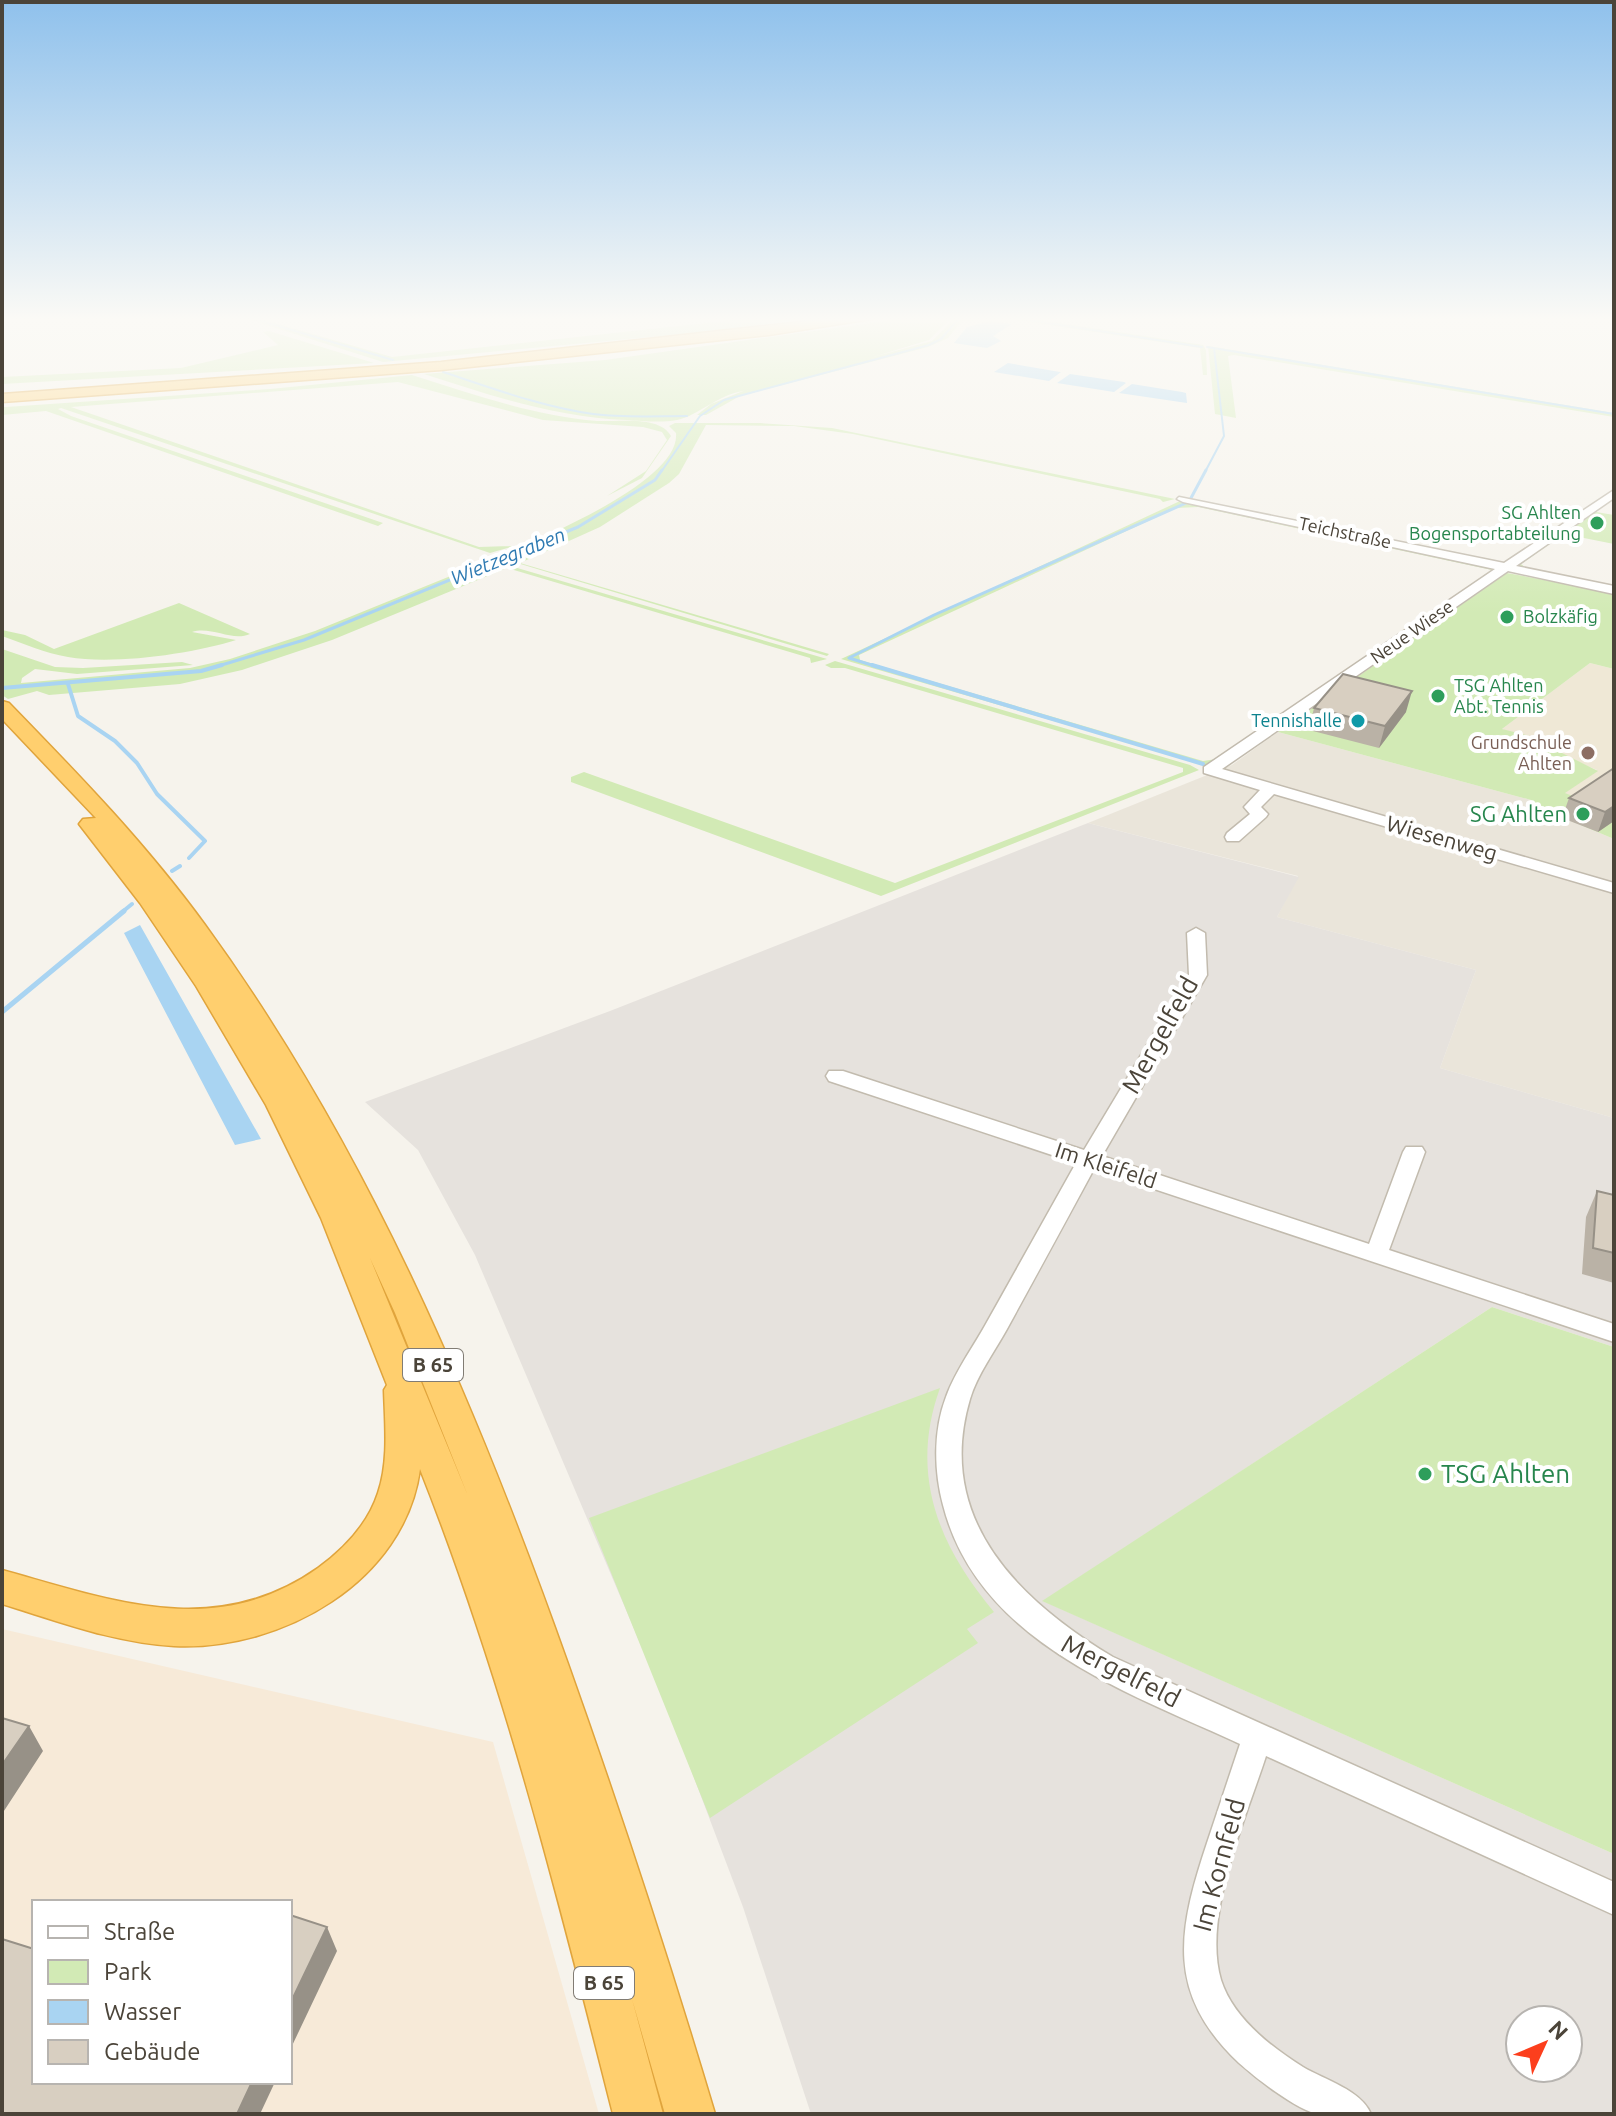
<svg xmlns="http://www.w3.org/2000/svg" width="1616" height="2116" viewBox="0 0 1616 2116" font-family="Ubuntu,sans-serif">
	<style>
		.residential { fill: #eae5da }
		.commercial { fill: #f7ead8; fill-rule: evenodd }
		.industrial { fill: #e6e2dd; fill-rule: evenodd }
		.education { fill: #efe8d6 }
		.green { fill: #d2eab5; fill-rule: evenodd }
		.water { fill: #a9d4f2 }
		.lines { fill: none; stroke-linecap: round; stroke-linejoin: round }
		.stream-far3 { stroke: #a9d4f2; stroke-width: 2 }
		.stream-far2 { stroke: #a9d4f2; stroke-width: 3 }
		.stream-far1 { stroke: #a9d4f2; stroke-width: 4 }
		.stream { stroke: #a9d4f2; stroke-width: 5 }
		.minor-casing { stroke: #c2bbae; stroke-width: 3 }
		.highway-casing { stroke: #e0a43c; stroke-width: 3 }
		.minor { fill: #fff; fill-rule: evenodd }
		.highway { fill: #ffcf6e; fill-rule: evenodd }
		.wall { fill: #bab2a6 }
		.shaded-wall { fill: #979187 }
		.building { fill: #d8cfc1; stroke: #979187; stroke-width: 2 }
		.leisure-dot { fill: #2e9e5b; stroke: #fff; stroke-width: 3 }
		.culture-dot { fill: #0f9aa8; stroke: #fff; stroke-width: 3 }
		.education-dot { fill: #8d6e63; stroke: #fff; stroke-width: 3 }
		.labels { text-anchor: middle; stroke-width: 8; stroke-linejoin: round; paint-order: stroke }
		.far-leisure-label { font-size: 18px; fill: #27864d; stroke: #fff; text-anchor: start }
		.far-street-label { font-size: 18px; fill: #4b4439; stroke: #fff }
		.far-culture-label { font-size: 18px; fill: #0d838f; stroke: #fff; text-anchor: end }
		.far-education-label { font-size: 18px; fill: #785e54; stroke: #fff; text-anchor: end }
		.far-water-label { font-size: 20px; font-style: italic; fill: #2e7ab2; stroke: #fff }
		.shield { fill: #fff; stroke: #817c74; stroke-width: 2 }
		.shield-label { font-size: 20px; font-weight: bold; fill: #4b4439 }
		.leisure-label { font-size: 22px; fill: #27864d; stroke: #fff; text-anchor: end }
		.street-label { font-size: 22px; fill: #4b4439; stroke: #fff }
		.near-street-label { font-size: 26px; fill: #4b4439; stroke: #fff }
		.near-leisure-label { font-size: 26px; fill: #27864d; stroke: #fff; text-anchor: start }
	</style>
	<rect width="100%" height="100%" fill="#f6f3ec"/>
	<path class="residential" d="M1278,732L1531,800L1533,805L1614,839V1118L1440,1068L1476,970L1277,917L1298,876L1088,823L1232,765Z"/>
	<path class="commercial" d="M2,1629L493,1742L599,2114H2ZM34,1902H290V2082H34Z"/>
	<path class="industrial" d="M1088,823L1299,877L1277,917L1476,970L1440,1068L1614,1118V1347L1492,1307L1043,1601L1614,1854V2114H811L743,1907L666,1704L475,1255L418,1150L365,1102L610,1011ZM1520,2020H1568V2068H1520Z"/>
	<path class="education" d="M1590,663L1614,669V812L1564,793L1597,770L1502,729Z"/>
	<path class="green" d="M241,317H254L392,357L761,317H816L714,331L383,362Z
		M914,317H952L929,340L873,357L932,341L956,317H1036L1034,319L1203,345L1206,350L1207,375H1203L1200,348L997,317L961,322L948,338L928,347L740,396L706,415H697L711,404L743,391C717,395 698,416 677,420C662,423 642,421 627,420C555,417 492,396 424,374L605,360Z
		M269,331L374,363L2,384V377L181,368L278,345L263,332Z
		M1208,346L1614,413V417L1234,355L1228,356L1236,418L1215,414Z
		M412,375C472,394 534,416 597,421C618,422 660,415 671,436L642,478L607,496L646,471L667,440L662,432L643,427L543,420L398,382L71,407L479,547L514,546L490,553L61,408L58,409L71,416L383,523L378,526L46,411L2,415V407H6L270,389Z
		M675,423H760L832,428L1175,499L1163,502L1160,499L853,434L794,426L706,425L679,474L669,483L600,527L520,563L829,654L827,656L497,557C535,541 681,482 676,433L669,426Z
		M1180,501L1497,569L1212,763L1205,765L841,659ZM1198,507L1492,570L1217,759L1203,761L860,660L859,655L1176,508Z
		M1596,512L1614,515V544L1564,534L1521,564L1526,568L1614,588L1517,566L1562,531L1567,532Z
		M490,560L827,659L811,663L810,658L507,568L332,640L242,670L180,684L49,695L37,691L8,699L2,695V649L55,667L83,668L182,662L193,665L77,674L35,669L22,678L21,683L190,668L230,659L315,631Z
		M1507,573L1614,593V669L1590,663L1502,729L1526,735L1598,771L1565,793L1614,812V839L1533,805L1531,800L1278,732Z
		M179,603L250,634C232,642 212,626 192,632L236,640C192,654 113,665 68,657C45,653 24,644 2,636V630L25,635L54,649Z
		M835,661L1190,765L1199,770L881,896L571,782V777L584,772L895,883L1183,772V768L845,668H831L825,665Z
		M1492,1307L1614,1347V1854L1042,1601Z
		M940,1388C909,1474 938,1545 994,1612L967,1629L978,1643L710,1818L589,1518Z"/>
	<path class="water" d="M990,321L1012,324L993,336L1001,341L987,348L954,343L967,327Z
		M1008,363L1060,372H1061L1049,381L994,372Z
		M1070,374L1124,382L1126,383L1114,392L1057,383Z
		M1132,384L1182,392L1186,393L1187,403L1119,393Z
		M140,925L261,1139L235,1145L124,933Z"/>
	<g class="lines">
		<path class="stream-far3" d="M248,317L393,360
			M1010,317L1202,347
			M1207,347L1614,414
			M443,372C492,388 542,407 593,414C624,418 656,416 687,416
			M661,472L700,416L724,400L929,345L941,339L960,317
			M1205,472L1224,436L1214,348"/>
		<path class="stream-far2" d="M1191,498L1206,470
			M215,667L304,640L578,527L655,480L662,470
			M878,667L849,658L934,615L1186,503"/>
		<path class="stream-far1" d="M872,665L1203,764
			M68,684L78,716L115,741L137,763L157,794L205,841L189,858
			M2,688L201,671L222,665
			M172,871L180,866
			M121,913L132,904"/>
		<path class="stream" d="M2,1012L124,911"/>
		<g class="minor-casing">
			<path id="minor" d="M1614,490V498L1516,566L1614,586V594L1508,571L1222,769L1614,883V893L1274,794L1261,807L1268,814L1266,817L1239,841H1227L1225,837L1227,833L1250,814L1244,807L1260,790L1204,773V767L1495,569L1183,502L1177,499L1179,497L1504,563Z
				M1196,928L1205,933L1207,975L1102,1156L1369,1244L1403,1152L1406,1147H1422L1425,1152L1389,1250L1614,1324V1342L1094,1169C1065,1223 1036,1276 1007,1329C995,1351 977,1375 970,1399C934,1520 1020,1601 1113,1657L1614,1882V1915L1266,1756C1246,1818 1202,1916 1221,1980C1233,2018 1271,2047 1303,2067C1325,2080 1361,2090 1371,2114C1355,2114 1331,2116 1316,2114C1293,2107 1257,2079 1239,2063C1165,1993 1178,1930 1207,1843C1218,1810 1229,1777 1240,1744C1125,1691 978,1642 943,1505C934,1471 933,1431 946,1397C955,1371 974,1346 987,1322C1017,1269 1046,1216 1076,1163L829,1081L826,1076L829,1071H843L1084,1150L1189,975L1187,933Z"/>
		</g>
		<g class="highway-casing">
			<path id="highway" d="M846,317H884L769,335L441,370L2,402V394L441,362Z
				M2,701L9,703C78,774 147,845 205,925C368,1149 476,1405 568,1664C621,1813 670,1963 715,2114H665L632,1999L663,2114H613C558,1896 503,1678 420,1469C405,1581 282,1651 174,1646C115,1643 58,1621 2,1604V1570C111,1600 215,1641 318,1568C344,1549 368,1524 378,1493C389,1461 385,1424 384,1390L387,1385L321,1218L266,1105L196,986L140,903L79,824L83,819L96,818L2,719ZM370,1258L395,1313L468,1496Z"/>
		</g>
		<use href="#minor" class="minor"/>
		<use href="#highway" class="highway"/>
	</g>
	<path class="wall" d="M1314,708L1406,712L1379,748L1309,730Z
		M1614,768V821L1598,832L1562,818L1569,798Z
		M1597,1191L1614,1195V1283L1582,1274L1586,1217Z"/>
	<path class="shaded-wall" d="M1412,691L1406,712L1379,748L1385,726Z
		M1614,806V821L1598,832L1605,812Z
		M29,1726L43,1751L2,1814V1765Z
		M327,1927L337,1951L290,2050V2004Z
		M252,2082H275L260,2114H237Z"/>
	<path class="building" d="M1343,674L1412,691L1385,726L1314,708Z
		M1614,768V806L1605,812L1569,798Z
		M1597,1191L1614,1195V1253L1593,1248Z
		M2,1718L29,1726L2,1765Z
		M290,1915L327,1927L290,2004Z
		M2,1939L34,1949V2082H252L237,2114H2Z"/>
	<linearGradient id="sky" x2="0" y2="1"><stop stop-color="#8fc1ec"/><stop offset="0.52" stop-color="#fbfaf6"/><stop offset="1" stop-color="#fbfaf6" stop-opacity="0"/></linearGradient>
	<rect width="1616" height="614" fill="url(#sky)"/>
	<g class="leisure-dot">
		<circle cx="1597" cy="523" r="8"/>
		<circle cx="1507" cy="617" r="8"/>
		<circle cx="1438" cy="696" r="8"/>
		<circle cx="1583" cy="814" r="8"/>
		<circle cx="1425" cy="1474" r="8"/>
	</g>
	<circle class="culture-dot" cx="1358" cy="721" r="8"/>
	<circle class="education-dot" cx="1588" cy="753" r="8"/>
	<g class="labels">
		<g class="far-leisure-label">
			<text x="1581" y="519" text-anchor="end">SG Ahlten<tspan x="1581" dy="21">Bogensportabteilung</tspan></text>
			<text x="1523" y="623">Bolzkäfig</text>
			<text x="1454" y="692">TSG Ahlten<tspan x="1454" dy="21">Abt. Tennis</tspan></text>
		</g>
		<g class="far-street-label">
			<text transform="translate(1345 533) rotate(12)" y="6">Teichstraße</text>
			<text transform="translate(1412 632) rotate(-35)" y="6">Neue Wiese</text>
		</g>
		<g class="far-culture-label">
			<text x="1342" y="727">Tennishalle</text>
		</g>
		<g class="far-education-label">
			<text x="1572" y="749">Grundschule<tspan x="1572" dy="21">Ahlten</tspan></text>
		</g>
		<g class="far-water-label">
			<text transform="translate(508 556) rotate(-22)" y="7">Wietzegraben</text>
		</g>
		<g class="shield">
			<rect x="403" y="1349" width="60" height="32" rx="6"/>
			<rect x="574" y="1967" width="60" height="32" rx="6"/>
		</g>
		<g class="shield-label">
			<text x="433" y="1372">B 65</text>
			<text x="604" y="1990">B 65</text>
		</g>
		<g class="leisure-label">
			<text x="1567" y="822">SG Ahlten</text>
		</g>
		<g class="street-label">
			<text transform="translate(1442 838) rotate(16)" y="8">Wiesenweg</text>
			<text transform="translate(1106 1165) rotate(18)" y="8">Im Kleifeld</text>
		</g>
		<g class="near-street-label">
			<text transform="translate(1160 1035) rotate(-61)" y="9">Mergelfeld</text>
			<text transform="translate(1121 1671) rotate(27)" y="9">Mergelfeld</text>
			<text transform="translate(1219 1865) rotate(-75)" y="9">Im Kornfeld</text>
		</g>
		<g class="near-leisure-label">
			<text x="1441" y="1483">TSG Ahlten</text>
		</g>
	</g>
	<rect width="1616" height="2116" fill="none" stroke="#4b4439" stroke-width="8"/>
	<rect x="32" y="1900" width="260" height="184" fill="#ffffff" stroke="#b7b4b0" stroke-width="2"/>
	<rect x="48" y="1926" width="40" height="12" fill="#ffffff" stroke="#b7b4b0" stroke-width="2"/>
	<text x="104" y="1940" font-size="24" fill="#4b4439">Straße</text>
	<rect x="48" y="1960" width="40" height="24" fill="#d2eab5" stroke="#b7b4b0" stroke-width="2"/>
	<text x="104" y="1980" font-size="24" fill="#4b4439">Park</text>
	<rect x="48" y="2000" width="40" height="24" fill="#a9d4f2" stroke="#b7b4b0" stroke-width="2"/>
	<text x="104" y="2020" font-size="24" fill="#4b4439">Wasser</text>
	<rect x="48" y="2040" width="40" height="24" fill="#d8cfc1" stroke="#b7b4b0" stroke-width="2"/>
	<text x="104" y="2060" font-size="24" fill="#4b4439">Gebäude</text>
	<g transform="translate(1544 2044) rotate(46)"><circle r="38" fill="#ffffff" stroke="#b7b4b0" stroke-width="2"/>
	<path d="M0-6L14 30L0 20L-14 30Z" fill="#fc3f1d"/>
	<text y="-12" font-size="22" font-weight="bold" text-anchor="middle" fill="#4b4439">N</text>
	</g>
</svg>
